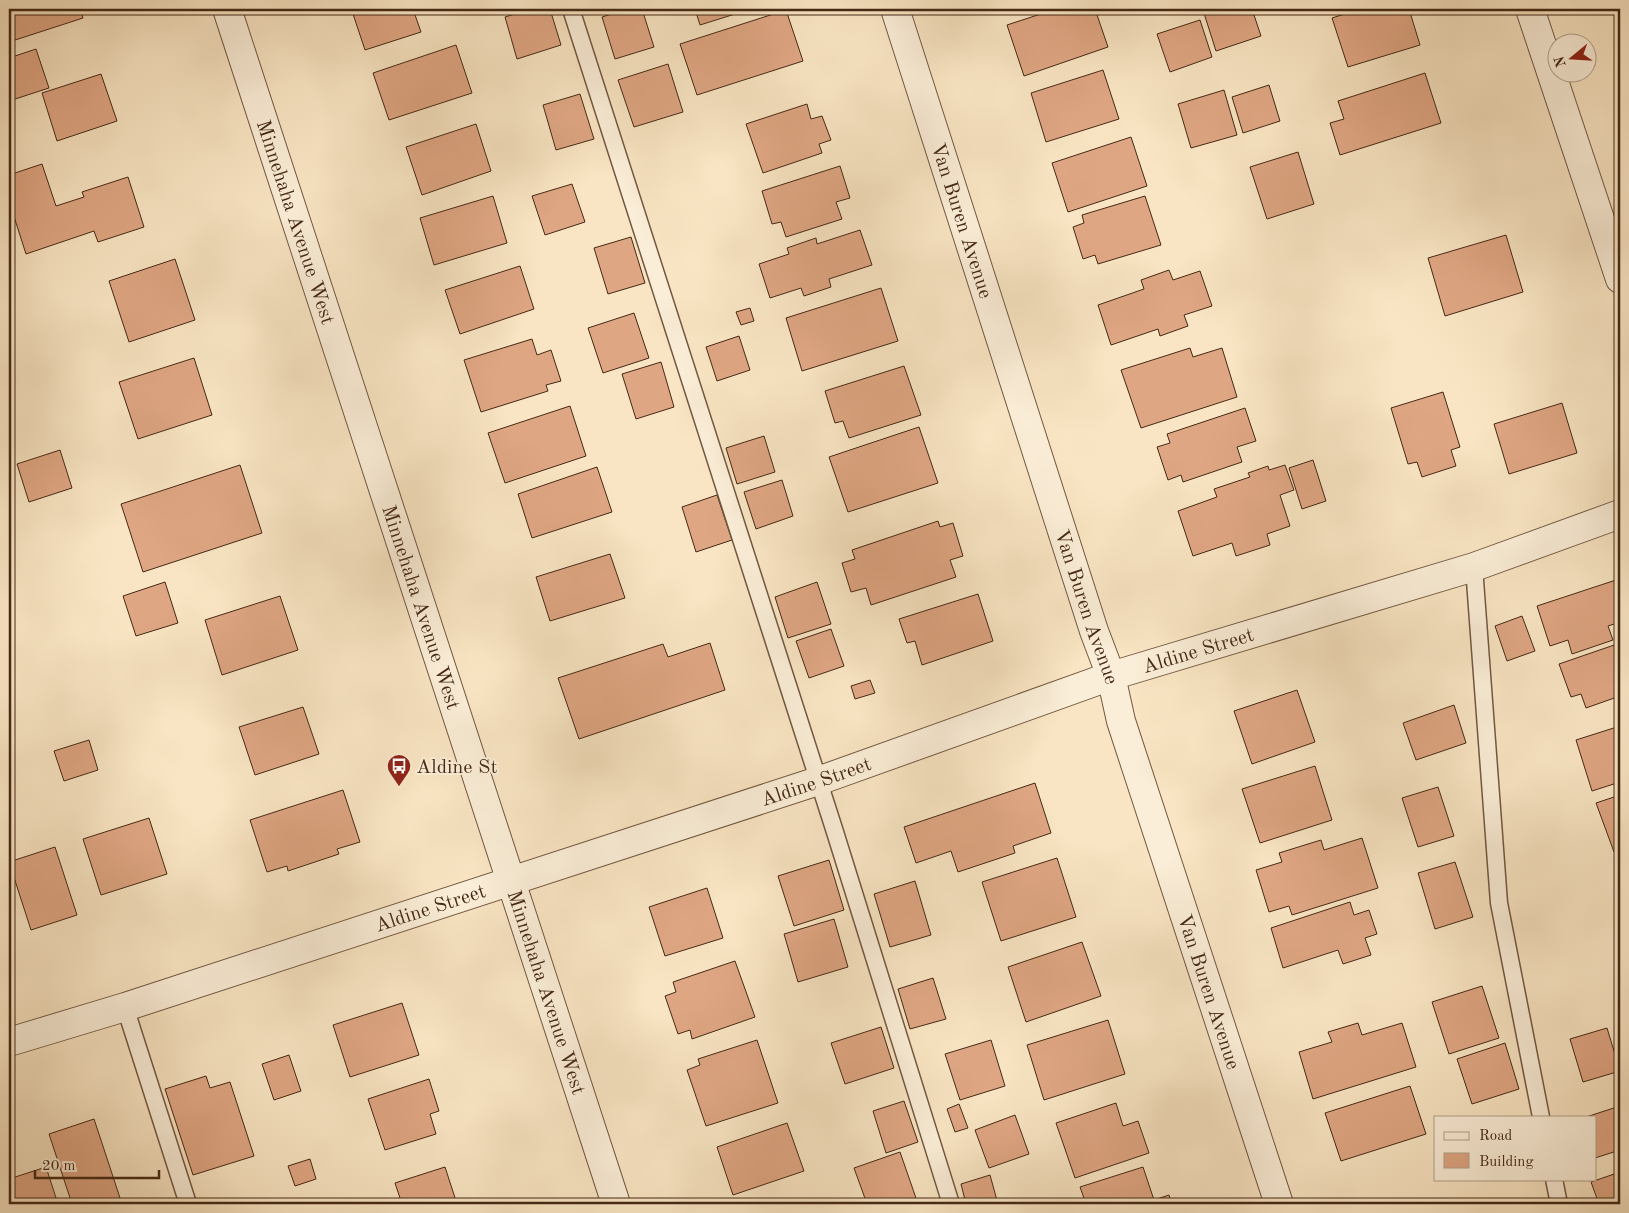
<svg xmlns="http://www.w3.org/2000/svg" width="1629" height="1213" viewBox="0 0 1629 1213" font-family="'Old Standard TT',serif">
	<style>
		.building { fill: #dfa683; stroke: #452915 }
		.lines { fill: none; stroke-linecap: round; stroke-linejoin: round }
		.service-casing { stroke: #725840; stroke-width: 19 }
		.minor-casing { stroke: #725840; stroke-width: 30 }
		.tertiary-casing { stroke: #725840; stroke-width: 30 }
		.service { stroke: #fbeed8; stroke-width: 16 }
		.minor { stroke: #fbeed8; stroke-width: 28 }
		.tertiary { stroke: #fbeed8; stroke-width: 28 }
		.labels { text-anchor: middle; stroke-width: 4; stroke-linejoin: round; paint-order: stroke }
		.street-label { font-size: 20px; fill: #452915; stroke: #fbeed8 }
		.poi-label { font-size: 20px; fill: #452915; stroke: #fbeed8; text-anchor: start }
	</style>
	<rect width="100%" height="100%" fill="#f9e5c3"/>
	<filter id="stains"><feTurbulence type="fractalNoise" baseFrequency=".004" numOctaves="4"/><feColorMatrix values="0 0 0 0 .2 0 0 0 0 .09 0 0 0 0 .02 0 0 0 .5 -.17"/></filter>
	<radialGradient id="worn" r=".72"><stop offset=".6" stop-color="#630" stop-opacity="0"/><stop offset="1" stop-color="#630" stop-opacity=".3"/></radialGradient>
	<path class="building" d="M9,9H80L83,18L9,42Z
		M364,9H413L421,32L365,50L353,14L364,10Z
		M531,9H550L561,45L517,59L505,17Z
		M627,9H642L654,47L615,59L602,17Z
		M695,9H751L700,25Z
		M1056,9H1095L1108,47L1024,76L1007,25Z
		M1208,9H1252L1261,36L1216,51L1203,10Z
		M1360,9H1409L1420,45L1348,67L1332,18Z
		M786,10L803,61L697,95L680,44Z
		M1200,20L1212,57L1170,72L1157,34Z
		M456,45L472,93L389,120L373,73Z
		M36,49L49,88L9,101V58Z
		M668,64L683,112L634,127L618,80Z
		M1103,70L1119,119L1046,142L1031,93Z
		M1425,73L1441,123L1340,155L1330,123L1344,119L1338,101Z
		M101,74L117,121L57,141L42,93Z
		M1269,85L1280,121L1243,133L1232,97Z
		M1224,90L1237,135L1191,148L1178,104Z
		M580,94L594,139L556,150L543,105Z
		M807,104L811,119L822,116L831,140L819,144L822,153L763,173L746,124Z
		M476,124L491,171L422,195L406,147Z
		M1131,137L1147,186L1068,212L1052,163Z
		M1298,152L1314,204L1267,219L1250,167Z
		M42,164L56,206L84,197L82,192L128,177L144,227L98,242L94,231L26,254L9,201V175Z
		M840,166L850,198L836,202L842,219L786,237L781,222L772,224L762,191Z
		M572,184L585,222L545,235L532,196Z
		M493,196L507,243L434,265L420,218Z
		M1145,196L1161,245L1098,264L1095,255L1083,259L1073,227L1084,223L1082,215Z
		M860,230L872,265L829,279L831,287L804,296L801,288L770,298L759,264L789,254L787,248L816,238L817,244Z
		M1506,235L1523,292L1445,316L1428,258Z
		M631,237L645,283L608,294L594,248Z
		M175,259L195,320L129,342L109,281Z
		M520,266L534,309L460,334L445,290Z
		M1169,270L1173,280L1200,271L1212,306L1184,315L1188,326L1160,336L1158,329L1111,345L1098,305L1144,289L1141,280Z
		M881,288L898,341L802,371L786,318Z
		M750,308L754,321L741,325L736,312Z
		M634,313L649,358L603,373L588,328Z
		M739,336L750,370L717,381L706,347Z
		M532,339L537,355L551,350L561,381L546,385L548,391L481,412L464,360Z
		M1190,348L1193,357L1222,348L1237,397L1141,428L1121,370Z
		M194,358L212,415L138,439L119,382Z
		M661,362L674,407L636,419L622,374Z
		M904,366L921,415L849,438L843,421L835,423L825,391Z
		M1443,392L1460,447L1451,450L1456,466L1422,477L1417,462L1408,464L1391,408Z
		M1562,403L1577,453L1509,474L1494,424Z
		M570,406L586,456L505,483L488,433Z
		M1245,408L1256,441L1237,447L1242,462L1183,482L1181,475L1168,480L1157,447L1170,443L1167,434Z
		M919,427L938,483L848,512L829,457Z
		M764,436L775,472L737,484L726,448Z
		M60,450L72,488L29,502L17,464Z
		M1313,460L1326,501L1302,509L1289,468Z
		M240,465L262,533L143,572L121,504Z
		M1285,465L1294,490L1280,495L1290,526L1267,534L1270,545L1236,556L1232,543L1193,556L1178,511L1217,497L1214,489L1250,477L1248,473L1268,466L1269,470Z
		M597,467L612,512L532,538L518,494Z
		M782,480L793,516L756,529L744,492Z
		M717,495L732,540L696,552L682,507Z
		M938,521L940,527L953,523L963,556L950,560L956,577L871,605L866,588L851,592L842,563L855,559L852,550Z
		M610,554L625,598L550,621L536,577Z
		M1619,579L1620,622L1608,626L1613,640L1572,654L1568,640L1550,646L1537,606Z
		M165,582L178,623L136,636L123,596Z
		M817,582L831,624L788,638L775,597Z
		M978,594L993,641L922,665L915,641L907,643L899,619Z
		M280,596L298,650L222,675L205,620Z
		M1522,616L1535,651L1507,661L1495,626Z
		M831,629L844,666L809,678L796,641Z
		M710,643L725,690L579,739L558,678L663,644L668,657Z
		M1620,643V696L1586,708L1581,694L1571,697L1559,664Z
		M870,680L875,693L855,699L851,686Z
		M1297,690L1315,742L1252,764L1234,711Z
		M1454,705L1466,743L1416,760L1403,723Z
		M303,707L319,754L255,775L239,727Z
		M1620,726V782L1592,791L1576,740Z
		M89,740L98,770L64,781L54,751Z
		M1315,766L1332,820L1260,843L1242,789Z
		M1035,783L1051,833L1013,846L1015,853L958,872L951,851L916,863L904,827Z
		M1438,787L1454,836L1418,847L1402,798Z
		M343,790L360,842L337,849L339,854L288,871L287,866L267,872L250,820Z
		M1620,795V850L1614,852L1596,803Z
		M149,818L167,874L101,895L83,839Z
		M1362,838L1378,888L1292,915L1289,906L1269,912L1256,870L1282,862L1279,853L1321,840L1324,850Z
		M55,847L77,915L31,930L9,862Z
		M1057,858L1076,917L1001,941L982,882Z
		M829,860L844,910L794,926L778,876Z
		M1455,862L1473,917L1435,929L1418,873Z
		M915,881L931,935L890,947L874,894Z
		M707,888L723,938L665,956L649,907Z
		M1350,902L1354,915L1369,910L1377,934L1365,938L1371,955L1343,964L1338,950L1283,968L1271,928Z
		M834,919L848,967L798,982L784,934Z
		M1082,942L1101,996L1026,1022L1008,967Z
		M735,961L755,1017L692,1039L690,1030L678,1034L665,996L676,992L673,982Z
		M933,978L946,1019L910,1029L898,989Z
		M1482,986L1499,1038L1449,1054L1432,1002Z
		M402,1003L419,1055L350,1077L333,1025Z
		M1108,1020L1125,1074L1044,1100L1027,1045Z
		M1358,1023L1362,1035L1402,1023L1416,1067L1313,1099L1299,1052L1332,1042L1328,1032Z
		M881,1027L894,1068L845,1084L831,1043Z
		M1607,1028L1620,1071L1583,1082L1570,1039Z
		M757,1040L778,1103L706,1126L687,1070L700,1065L698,1059Z
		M991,1040L1005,1086L960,1100L945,1054Z
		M1505,1043L1519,1089L1472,1104L1457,1059Z
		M289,1055L301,1091L274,1100L262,1064Z
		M206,1076L210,1088L230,1082L254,1156L193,1175L165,1089Z
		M429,1079L439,1111L430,1114L436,1134L385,1150L368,1099Z
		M1410,1086L1426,1134L1341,1161L1325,1113Z
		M904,1101L918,1142L886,1153L873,1111Z
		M1116,1103L1123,1126L1138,1121L1149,1153L1075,1178L1056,1123Z
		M959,1104L968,1128L955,1132L947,1109Z
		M1620,1106V1150L1595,1158V1117H1586Z
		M1015,1115L1029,1154L989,1168L975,1130Z
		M94,1119L122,1204H72L49,1134Z
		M787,1123L804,1171L733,1195L717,1147Z
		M900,1152L917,1201L908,1204H867L854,1168Z
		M310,1159L316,1179L295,1186L288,1166Z
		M46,1167L58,1204H9V1179Z
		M445,1167L457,1204H402L395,1183Z
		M1143,1167L1154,1200L1169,1195L1172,1204H1086L1080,1187Z
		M1620,1172V1204H1599L1591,1182Z
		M990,1175L998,1204H966L961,1184Z"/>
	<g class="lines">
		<g class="service-casing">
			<path id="service" d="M571,9L835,832L951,1204
				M1474,567L1499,903L1541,1117
				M125,1007L188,1204
				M1554,1179L1559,1204"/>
		</g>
		<g class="minor-casing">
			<g id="minor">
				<path id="s1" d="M895,9L1094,631L1111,676L1121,721L1279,1204"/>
				<path d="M1530,9L1620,279"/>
				<path id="s2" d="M9,1042L125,1007L818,781L1111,676L1474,567L1620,514"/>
			</g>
		</g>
		<g class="tertiary-casing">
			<g id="tertiary">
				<path id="s3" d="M227,9L616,1204"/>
			</g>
		</g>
		<use href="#service" class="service"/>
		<use href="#minor" class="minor"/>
		<use href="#tertiary" class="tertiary"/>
	</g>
	<defs>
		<g id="bus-pin" transform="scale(1.25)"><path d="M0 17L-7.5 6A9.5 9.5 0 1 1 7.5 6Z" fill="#8f2418" stroke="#fbeed8"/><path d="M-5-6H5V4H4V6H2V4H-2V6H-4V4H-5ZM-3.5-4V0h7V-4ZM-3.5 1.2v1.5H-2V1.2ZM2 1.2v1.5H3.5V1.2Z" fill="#fff"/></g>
	</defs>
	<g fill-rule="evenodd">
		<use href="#bus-pin" x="399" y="766"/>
	</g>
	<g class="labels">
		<g class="street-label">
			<text dy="7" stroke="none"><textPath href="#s3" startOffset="224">Minnehaha Avenue West</textPath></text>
			<text dy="7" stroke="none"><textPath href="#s1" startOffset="222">Van Buren Avenue</textPath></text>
			<text dy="7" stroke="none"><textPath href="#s3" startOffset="629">Minnehaha Avenue West</textPath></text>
			<text dy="7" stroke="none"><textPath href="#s1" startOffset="628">Van Buren Avenue</textPath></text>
			<text dy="7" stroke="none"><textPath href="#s2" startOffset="1252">Aldine Street</textPath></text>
			<text dy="7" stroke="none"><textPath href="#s2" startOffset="848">Aldine Street</textPath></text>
			<text dy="7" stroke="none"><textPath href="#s2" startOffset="442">Aldine Street</textPath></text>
			<text dy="7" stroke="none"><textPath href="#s3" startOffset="1034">Minnehaha Avenue West</textPath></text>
			<text dy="7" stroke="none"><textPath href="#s1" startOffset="1032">Van Buren Avenue</textPath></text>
		</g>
		<g class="poi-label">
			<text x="416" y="773">Aldine St</text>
		</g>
	</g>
	<rect width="1629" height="1213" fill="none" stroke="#f9e5c3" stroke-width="30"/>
	<rect x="10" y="10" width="1609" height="1193" fill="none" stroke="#452915" stroke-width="2.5"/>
	<rect x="15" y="15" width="1599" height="1183" fill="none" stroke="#452915"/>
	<rect x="1434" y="1116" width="162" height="65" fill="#fbeed8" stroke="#b29f8a"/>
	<rect x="1444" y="1132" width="25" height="8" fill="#fbeed8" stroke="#b29f8a"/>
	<text x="1479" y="1140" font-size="15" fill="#452915">Road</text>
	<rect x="1444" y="1153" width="25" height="15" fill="#dfa683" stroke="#b29f8a"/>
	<text x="1479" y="1166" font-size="15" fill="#452915">Building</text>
	<g transform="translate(1572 58) rotate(252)"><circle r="24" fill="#fbeed8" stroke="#b29f8a"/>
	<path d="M0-4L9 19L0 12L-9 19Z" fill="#8f2418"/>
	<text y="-8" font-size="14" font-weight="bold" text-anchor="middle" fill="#452915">N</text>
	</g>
	<path d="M35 1170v8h124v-8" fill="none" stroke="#452915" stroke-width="2.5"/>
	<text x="42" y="1170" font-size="15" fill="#452915" stroke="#fbeed8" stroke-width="4" paint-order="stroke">20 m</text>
	<rect width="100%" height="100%" filter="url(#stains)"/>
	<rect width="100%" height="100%" fill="url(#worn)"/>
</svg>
